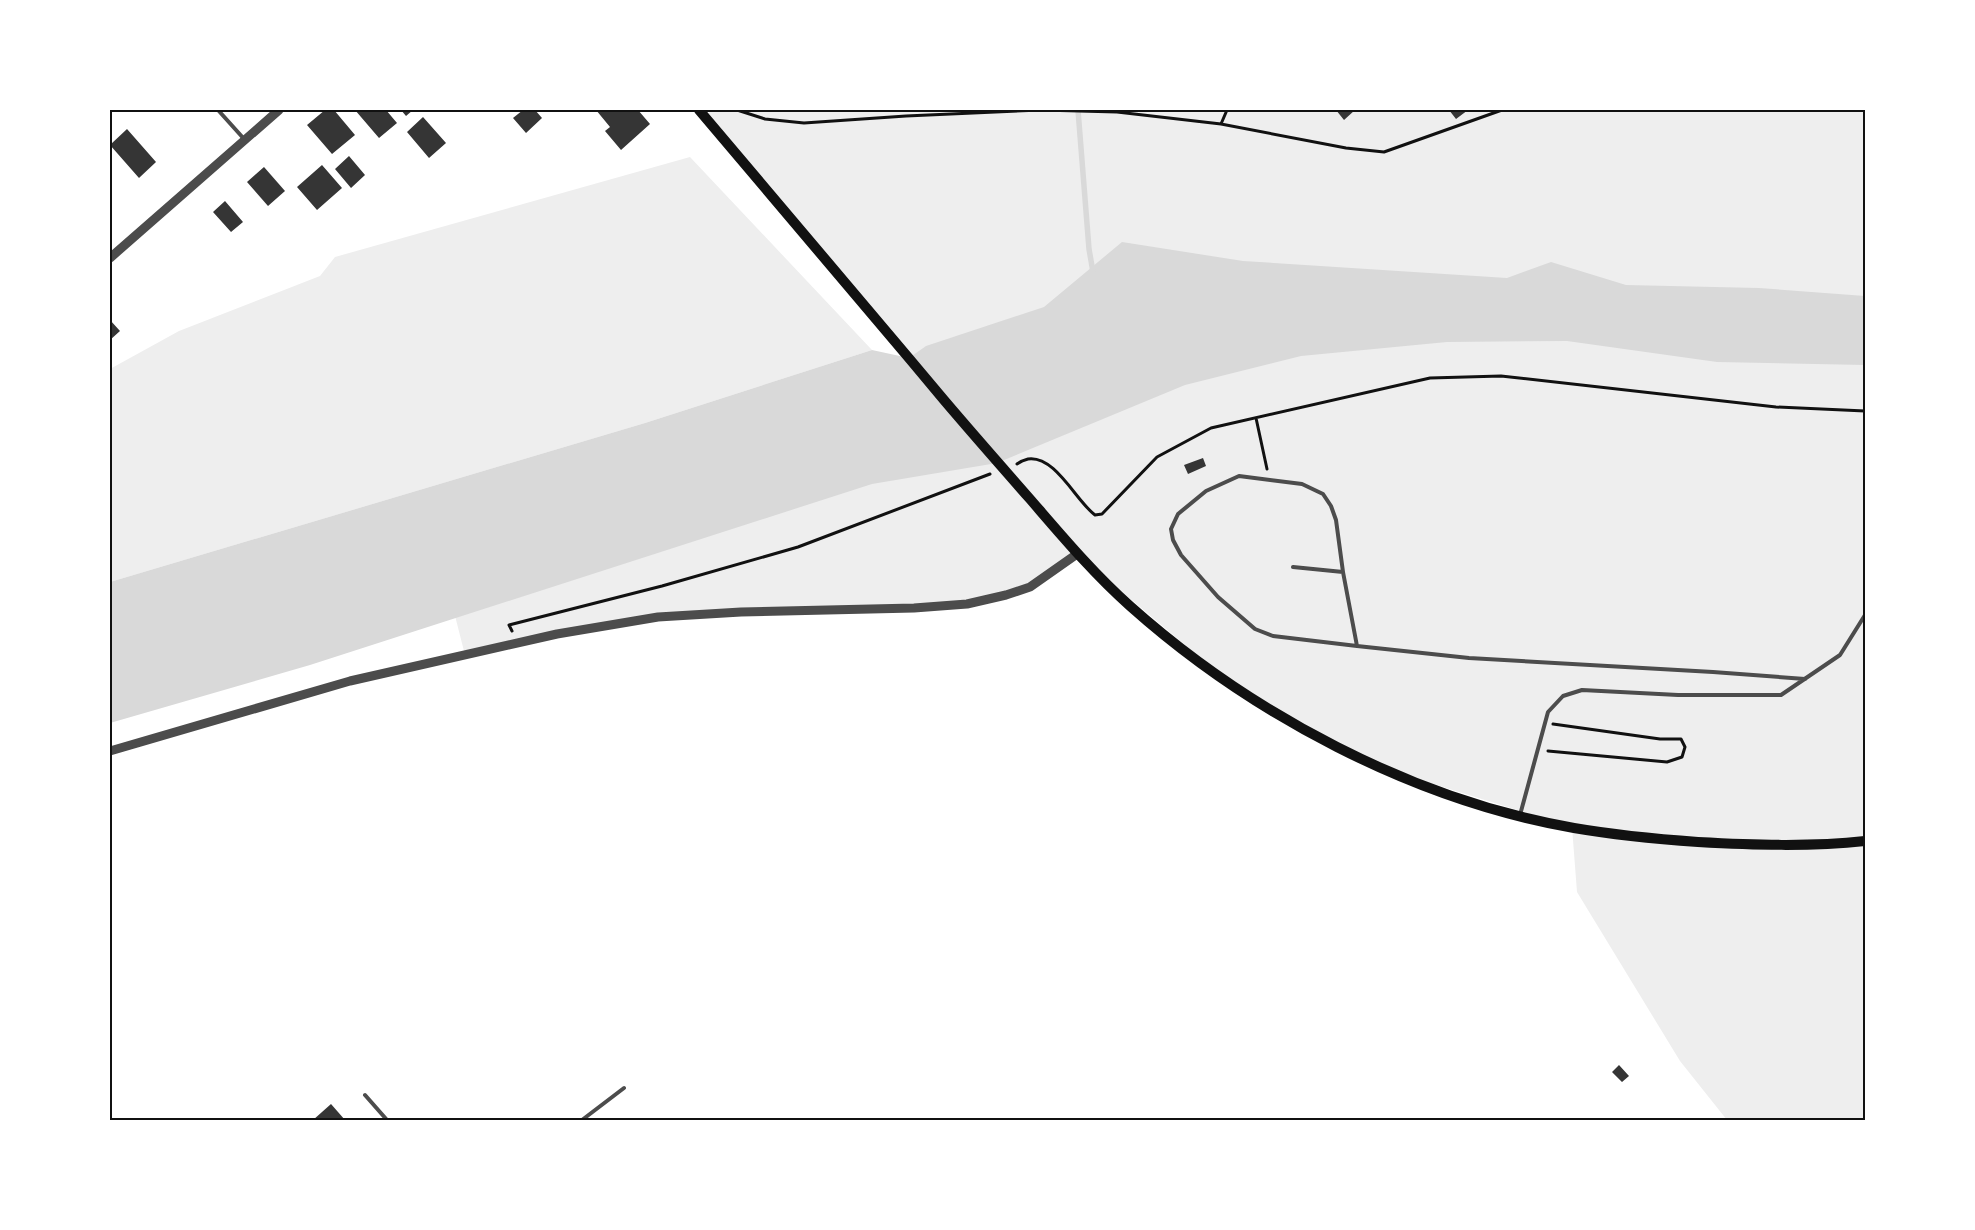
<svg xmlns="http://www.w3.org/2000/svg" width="1975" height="1230" viewBox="0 0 1975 1230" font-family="Roboto,sans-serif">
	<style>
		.green { fill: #eee }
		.water { fill: #d9d9d9 }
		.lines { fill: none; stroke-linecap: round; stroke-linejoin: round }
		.stream { stroke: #d9d9d9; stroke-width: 5.5 }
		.building { fill: #353535 }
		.path { stroke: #111; stroke-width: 3 }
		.service { stroke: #4c4c4c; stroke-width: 4 }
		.tertiary { stroke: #4c4c4c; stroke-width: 9 }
		.secondary { stroke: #111; stroke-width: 10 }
		.neatline { fill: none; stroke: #111; stroke-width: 2 }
	</style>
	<rect width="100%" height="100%" fill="#fff"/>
	<path class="green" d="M712,110H1865V1120H1727L1680,1061L1577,892L1572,827L1382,768L1242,693L1077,554L1030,587L967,604L658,617L465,655L439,553L935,390L705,117Z
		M690,157L872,350L645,423L110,582V369L179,331L320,276L335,257Z"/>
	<path class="water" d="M1122,242L1243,261L1507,278L1551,262L1626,285L1759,288L1865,296V365L1717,362L1567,341L1447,342L1301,356L1185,385L997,463L872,484L310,665L110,723V582L645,423L872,350L909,358L926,346L1044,307Z"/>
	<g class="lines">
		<path class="stream" d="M1078,110L1089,249L1093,272"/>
	</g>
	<path class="building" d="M325,110H334L355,135L332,154L307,125Z
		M355,110H386L397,123L379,138Z
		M401,110H413L406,116Z
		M523,110H535L542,118L526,133L513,118Z
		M596,110H638L650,124L621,150L605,131L610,127Z
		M1336,110H1355L1344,120Z
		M1449,110H1468L1456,119Z
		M423,117L446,143L429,158L407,132Z
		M127,129L156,162L139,178L110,145Z
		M349,156L365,175L351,188L335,169Z
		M322,165L342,188L317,210L297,187Z
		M264,167L285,191L268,206L247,182Z
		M225,201L243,222L231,232L213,212Z
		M110,320L120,331L110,340Z
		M1203,458L1206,466L1188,474L1184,465Z
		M1619,1065L1629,1076L1622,1082L1612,1072Z
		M331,1104L345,1120H313Z"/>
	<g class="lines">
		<path class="path" d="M737,110L765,119L804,123L906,116L1041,110L1117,112L1221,124L1346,148L1384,152L1502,110
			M1221,124L1227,110
			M1256,418L1267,469
			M1017,464C1020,462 1024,460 1028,459C1055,455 1076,501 1095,515L1102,514L1157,457L1211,428L1430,378L1501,376L1776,407L1865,411
			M512,631L509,625L662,586L798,547L990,474
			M1548,751L1667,762L1682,757L1685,747L1681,739H1660L1553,724"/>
		<path class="service" d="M218,110L245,140
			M1293,567L1343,572
			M1357,646L1343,572L1336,520L1331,506L1323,494L1302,484L1239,476L1206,491L1178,514L1171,529L1173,540L1181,555L1218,597L1255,629L1273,636L1357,646L1469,658L1713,672L1805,679
			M1520,815L1548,712L1563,696L1582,690L1678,695H1781L1840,655L1865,615
			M365,1095L387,1120
			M582,1120L624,1088"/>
		<path class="tertiary" d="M110,258L279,110
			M110,751L350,681L557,634L658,617L741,612L914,608L967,604L1006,595L1030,587L1077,554"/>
		<path class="secondary" d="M699,110C781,207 863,303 944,400C972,433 1001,466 1030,499C1062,536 1093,573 1130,606C1251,714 1413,800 1574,828C1615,835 1656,839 1698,842C1753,845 1810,847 1865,841"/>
	</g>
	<rect width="1975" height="1230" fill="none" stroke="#ffffff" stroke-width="222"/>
	<rect x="111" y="111" width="1753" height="1008" class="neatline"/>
</svg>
